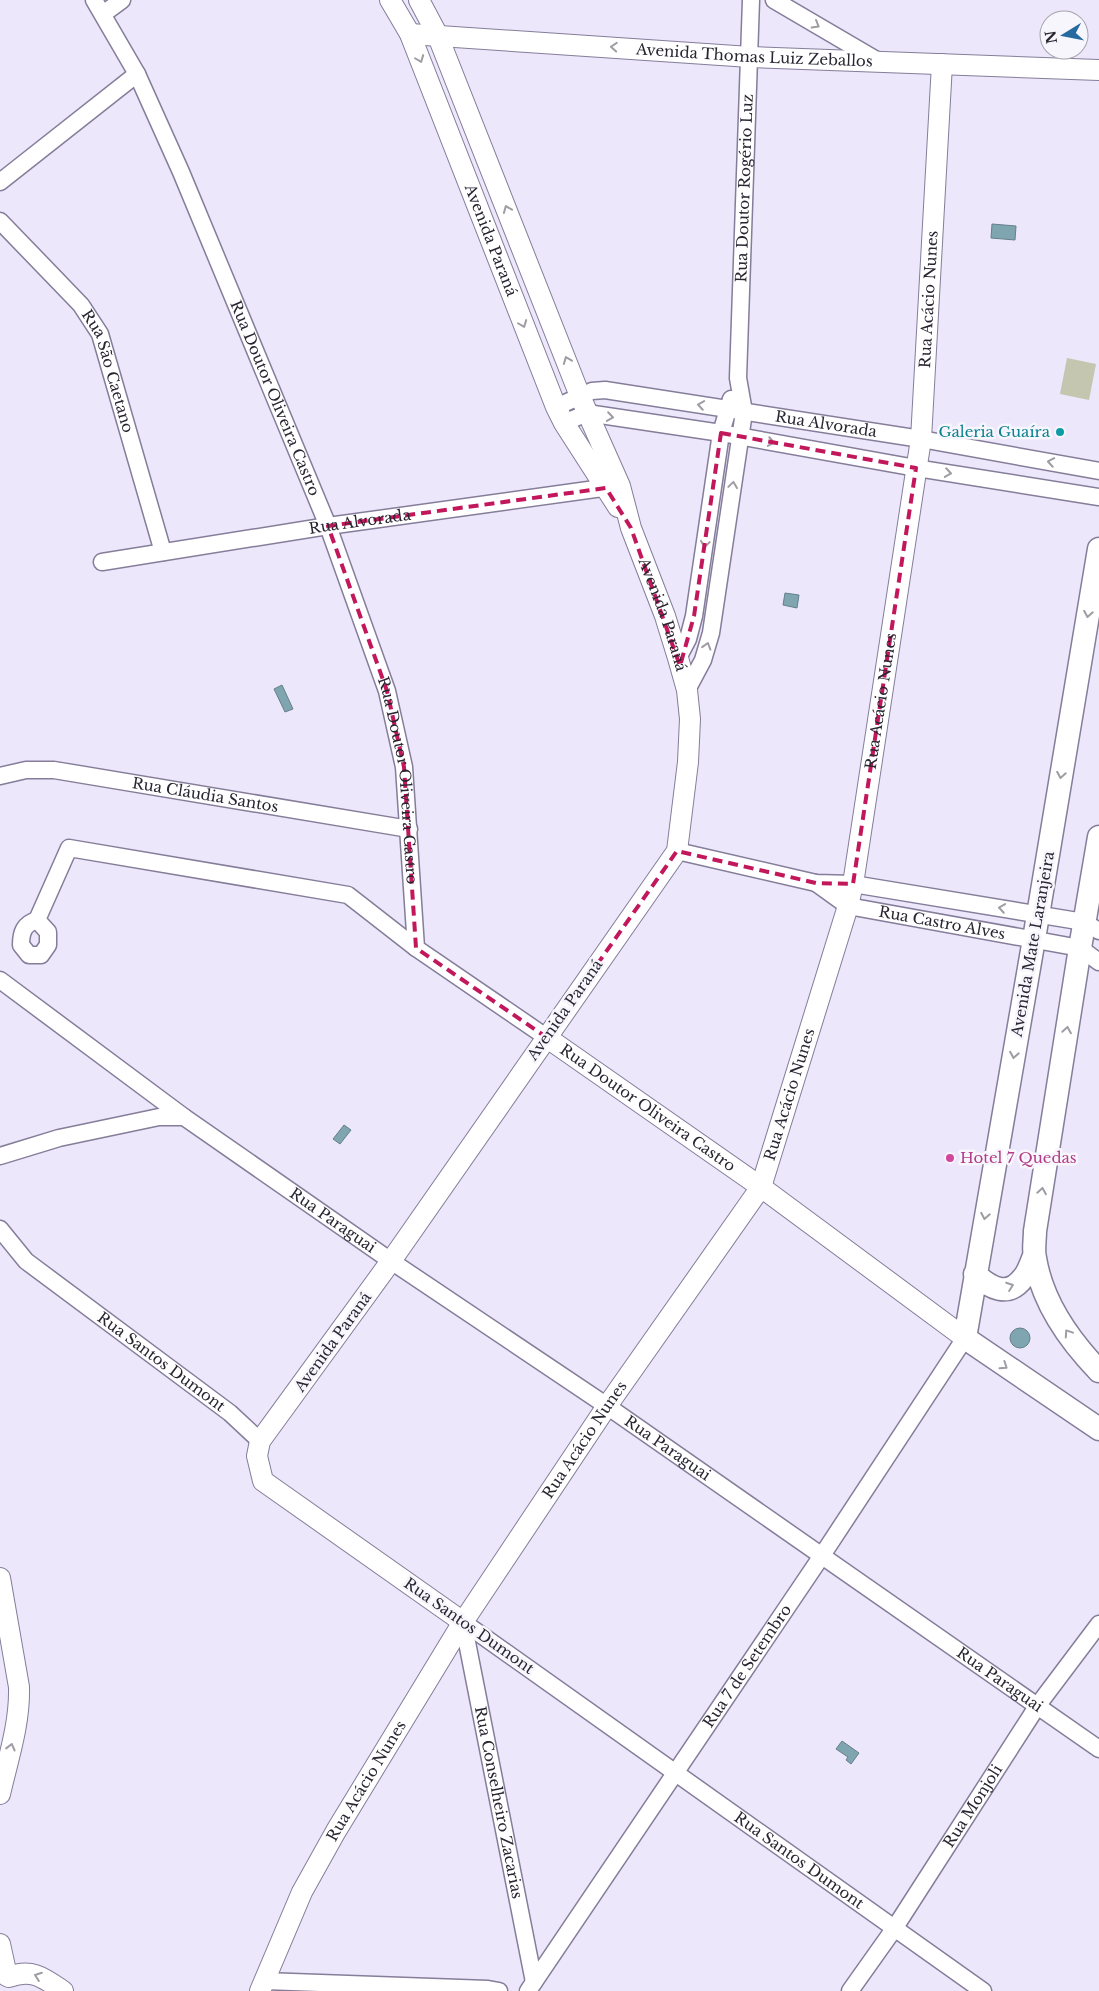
<svg xmlns="http://www.w3.org/2000/svg" width="1099" height="1991" viewBox="0 0 1099 1991" font-family="'Libre Baskerville',serif">
	<style>
		.green { fill: #c4c6b0 }
		.water { fill: #7fa5b1; stroke: #657f8b }
		.lines { fill: none; stroke-linecap: round; stroke-linejoin: round }
		.minor-casing { stroke: #857d9a; stroke-width: 19 }
		.tertiary-casing { stroke: #857d9a; stroke-width: 22 }
		.secondary-casing { stroke: #857d9a; stroke-width: 25 }
		.minor { stroke: #fff; stroke-width: 16 }
		.tertiary { stroke: #fff; stroke-width: 20 }
		.secondary { stroke: #fff; stroke-width: 22 }
		.oneway { stroke: #9f9da3 }
		.marked { fill: none; stroke: #c2185b; stroke-width: 4; stroke-dasharray: 10 6; stroke-linejoin: round }
		.culture-dot { fill: #0f9aa8; stroke: #f8f6fd; stroke-width: 2 }
		.hotel-dot { fill: #d1479c; stroke: #f8f6fd; stroke-width: 2 }
		.labels { text-anchor: middle; stroke-width: 5; stroke-linejoin: round; paint-order: stroke }
		.street-label { font-size: 15px; fill: #292632; stroke: #f8f6fd }
		.culture-label { font-size: 15px; fill: #0d838f; stroke: #f8f6fd; text-anchor: end }
		.hotel-label { font-size: 15px; fill: #b23c85; stroke: #f8f6fd; text-anchor: start }
	</style>
	<rect width="100%" height="100%" fill="#ece7fa"/>
	<path class="green" d="M1067,358L1096,364L1089,400L1060,394Z"/>
	<path class="water" d="M992,224L1016,226L1015,240L991,238Z
		M785,593L799,595L797,608L783,605Z
		M282,685L293,709L285,712L274,689Z
		M344,1125L351,1130L340,1144L333,1139Z
		M1010 1338a10 10 0 1 1 20 0a10 10 0 1 1-20 0Z
		M842,1741L859,1753L851,1764L846,1760L848,1757L836,1749Z"/>
	<g class="lines">
		<g class="minor-casing">
			<g id="minor">
				<path id="s1" d="M94,0L137,74L181,172L328,526L387,691L404,767L416,948L546,1037"/>
				<path d="M774,0L878,61"/>
				<path d="M103,14L122,0"/>
				<path d="M0,182L137,74"/>
				<path id="s2" d="M0,221L81,305L100,334L163,552"/>
				<path id="s3" d="M556,407L592,391L605,390L921,439L1099,471"/>
				<path d="M564,423L587,413L721,433L916,468L1099,497"/>
				<path id="s4" d="M102,562L328,526L617,486"/>
				<path d="M678,658L688,639L694,616L721,433L731,399"/>
				<path id="s5" d="M687,690L703,660L711,633L744,412L738,378L751,0"/>
				<path id="s6" d="M0,776L26,770H54L409,829"/>
				<path d="M677,851L816,883L853,884L1084,922L1099,931"/>
				<path id="s7" d="M816,883L848,906L1080,948L1099,962"/>
				<path d="M37,920L48,932V945L41,955H29L21,945C21,932 24,924 37,920L69,848L348,895L416,948"/>
				<path d="M0,980L184,1117"/>
				<path id="s8" d="M0,1156L59,1138L159,1117H184L391,1261L607,1406L1099,1749"/>
				<path id="s9" d="M0,1229L26,1261L230,1413L260,1441"/>
				<path id="s10" d="M463,1622L983,1991"/>
				<path id="s11" d="M463,1622L534,1982"/>
				<path d="M264,1981L488,1989L499,1991"/>
				<path id="s12" d="M528,1991L821,1557L965,1338"/>
				<path id="s13" d="M850,1991L894,1929L1038,1705L1099,1624"/>
			</g>
		</g>
		<g class="tertiary-casing">
			<g id="tertiary">
				<path id="s14" d="M390,0L410,34L556,407L564,423L618,507"/>
				<path id="s15" d="M419,0L437,34L580,396L620,486L631,528L665,616L678,658L687,690L690,719L688,762L677,851L391,1261L260,1441L257,1456L263,1481L463,1622"/>
				<path id="s16" d="M410,34L750,57L1099,70"/>
				<path id="s17" d="M546,1037L761,1187L965,1338"/>
				<path d="M0,1578L19,1687C20,1724 8,1759 0,1794"/>
				<path d="M0,1944L7,1976"/>
				<path d="M9,1977C32,1968 44,1978 63,1991"/>
				<path id="s18" d="M260,1991L302,1892L336,1831L463,1622L607,1406L761,1187L848,906L853,884L921,439L942,64"/>
			</g>
		</g>
		<g class="secondary-casing">
			<path id="secondary" d="M1099,549L1034,939L965,1338L1099,1429
				M1099,837L1080,948L1035,1231C1035,1240 1033,1250 1035,1258C1042,1302 1069,1340 1099,1371
				M975,1274C990,1288 1008,1298 1023,1278C1028,1273 1031,1263 1034,1256"/>
		</g>
		<use href="#minor" class="minor"/>
		<use href="#tertiary" class="tertiary"/>
		<use href="#secondary" class="secondary"/>
	</g>
	<defs><path id="oneway-chevron" d="M-2-3.5L2.5 0L-2 3.5" fill="none" stroke-width="1.6" stroke-linecap="round" stroke-linejoin="round" transform="scale(1.25)"/></defs>
	<g class="oneway">
		<use href="#oneway-chevron" transform="translate(816 25) rotate(30)"/>
		<use href="#oneway-chevron" transform="translate(614 47) rotate(-176)"/>
		<use href="#oneway-chevron" transform="translate(420 59) rotate(69)"/>
		<use href="#oneway-chevron" transform="translate(507 209) rotate(-112)"/>
		<use href="#oneway-chevron" transform="translate(523 324) rotate(69)"/>
		<use href="#oneway-chevron" transform="translate(567 360) rotate(-112)"/>
		<use href="#oneway-chevron" transform="translate(701 405) rotate(-171)"/>
		<use href="#oneway-chevron" transform="translate(610 417) rotate(8)"/>
		<use href="#oneway-chevron" transform="translate(771 442) rotate(10)"/>
		<use href="#oneway-chevron" transform="translate(1051 462) rotate(-170)"/>
		<use href="#oneway-chevron" transform="translate(948 473) rotate(9)"/>
		<use href="#oneway-chevron" transform="translate(733 485) rotate(-82)"/>
		<use href="#oneway-chevron" transform="translate(705 544) rotate(98)"/>
		<use href="#oneway-chevron" transform="translate(1088 614) rotate(100)"/>
		<use href="#oneway-chevron" transform="translate(707 646) rotate(-73)"/>
		<use href="#oneway-chevron" transform="translate(1061 775) rotate(100)"/>
		<use href="#oneway-chevron" transform="translate(1002 908) rotate(-171)"/>
		<use href="#oneway-chevron" transform="translate(1067 1030) rotate(-81)"/>
		<use href="#oneway-chevron" transform="translate(1014 1055) rotate(100)"/>
		<use href="#oneway-chevron" transform="translate(1042 1191) rotate(-81)"/>
		<use href="#oneway-chevron" transform="translate(985 1216) rotate(100)"/>
		<use href="#oneway-chevron" transform="translate(1010 1286) rotate(-20)"/>
		<use href="#oneway-chevron" transform="translate(1068 1333) rotate(-124)"/>
		<use href="#oneway-chevron" transform="translate(1004 1366) rotate(34)"/>
		<use href="#oneway-chevron" transform="translate(11 1747) rotate(-76)"/>
		<use href="#oneway-chevron" transform="translate(38 1976) rotate(-160)"/>
	</g>
	<path class="marked" d="M721,433L916,468L853,884L816,883L677,851L546,1037L416,948L404,767L387,691L328,526L606,488L631,528L680,666L694,616Z"/>
	<circle class="culture-dot" cx="1060" cy="432" r="5"/>
	<circle class="hotel-dot" cx="950" cy="1158" r="5"/>
	<g class="labels">
		<g class="street-label">
			<text dy="5" stroke="none"><textPath href="#s16" startOffset="345">Avenida Thomas Luiz Zeballos</textPath></text>
			<text dy="5" stroke="none"><textPath href="#s5" startOffset="510">Rua Doutor Rogério Luz</textPath></text>
			<text dy="5" stroke="none"><textPath href="#s14" startOffset="261">Avenida Paraná</textPath></text>
			<text dy="5" stroke="none"><textPath href="#s18" startOffset="1856">Rua Acácio Nunes</textPath></text>
			<text dy="5" stroke="none"><textPath href="#s2" startOffset="189">Rua São Caetano</textPath></text>
			<text dy="5" stroke="none"><textPath href="#s1" startOffset="438">Rua Doutor Oliveira Castro</textPath></text>
			<text dy="5" stroke="none"><textPath href="#s3" startOffset="276">Rua Alvorada</textPath></text>
			<text dy="5" stroke="none"><textPath href="#s4" startOffset="261">Rua Alvorada</textPath></text>
			<text dy="5" stroke="none"><textPath href="#s15" startOffset="662">Avenida Paraná</textPath></text>
			<text dy="5" stroke="none"><textPath href="#s18" startOffset="1451">Rua Acácio Nunes</textPath></text>
			<text dy="5" stroke="none"><textPath href="#s1" startOffset="842">Rua Doutor Oliveira Castro</textPath></text>
			<text dy="5" stroke="none"><textPath href="#s6" startOffset="208">Rua Cláudia Santos</textPath></text>
			<text dy="5" stroke="none"><textPath href="#s7" startOffset="135">Rua Castro Alves</textPath></text>
			<text transform="translate(1033 944) rotate(-80)" y="5">Avenida Mate Laranjeira</text>
			<text transform="translate(565 1010) rotate(-55)" y="5">Avenida Paraná</text>
			<text dy="5" stroke="none"><textPath href="#s18" startOffset="1046">Rua Acácio Nunes</textPath></text>
			<text dy="5" stroke="none"><textPath href="#s17" startOffset="124">Rua Doutor Oliveira Castro</textPath></text>
			<text dy="5" stroke="none"><textPath href="#s8" startOffset="370">Rua Paraguai</textPath></text>
			<text transform="translate(333 1342) rotate(-54)" y="5">Avenida Paraná</text>
			<text dy="5" stroke="none"><textPath href="#s9" startOffset="210">Rua Santos Dumont</textPath></text>
			<text dy="5" stroke="none"><textPath href="#s18" startOffset="641">Rua Acácio Nunes</textPath></text>
			<text dy="5" stroke="none"><textPath href="#s8" startOffset="775">Rua Paraguai</textPath></text>
			<text transform="translate(469 1626) rotate(35)" y="5">Rua Santos Dumont</text>
			<text dy="5" stroke="none"><textPath href="#s12" startOffset="392">Rua 7 de Setembro</textPath></text>
			<text dy="5" stroke="none"><textPath href="#s8" startOffset="1180">Rua Paraguai</textPath></text>
			<text dy="5" stroke="none"><textPath href="#s18" startOffset="236">Rua Acácio Nunes</textPath></text>
			<text dy="5" stroke="none"><textPath href="#s11" startOffset="184">Rua Conselheiro Zacarias</textPath></text>
			<text dy="5" stroke="none"><textPath href="#s13" startOffset="222">Rua Monjoli</textPath></text>
			<text dy="5" stroke="none"><textPath href="#s10" startOffset="412">Rua Santos Dumont</textPath></text>
		</g>
		<g class="culture-label">
			<text x="1050" y="437">Galeria Guaíra</text>
		</g>
		<g class="hotel-label">
			<text x="960" y="1163">Hotel 7 Quedas</text>
		</g>
	</g>
	<g transform="translate(1064 35) rotate(260)"><circle r="24" fill="#f8f6fd" stroke="#a5a3ac"/>
	<path d="M0-4L9 19L0 12L-9 19Z" fill="#276aa0"/>
	<text y="-8" font-size="14" font-weight="bold" text-anchor="middle" fill="#292632">N</text>
	</g>
</svg>
